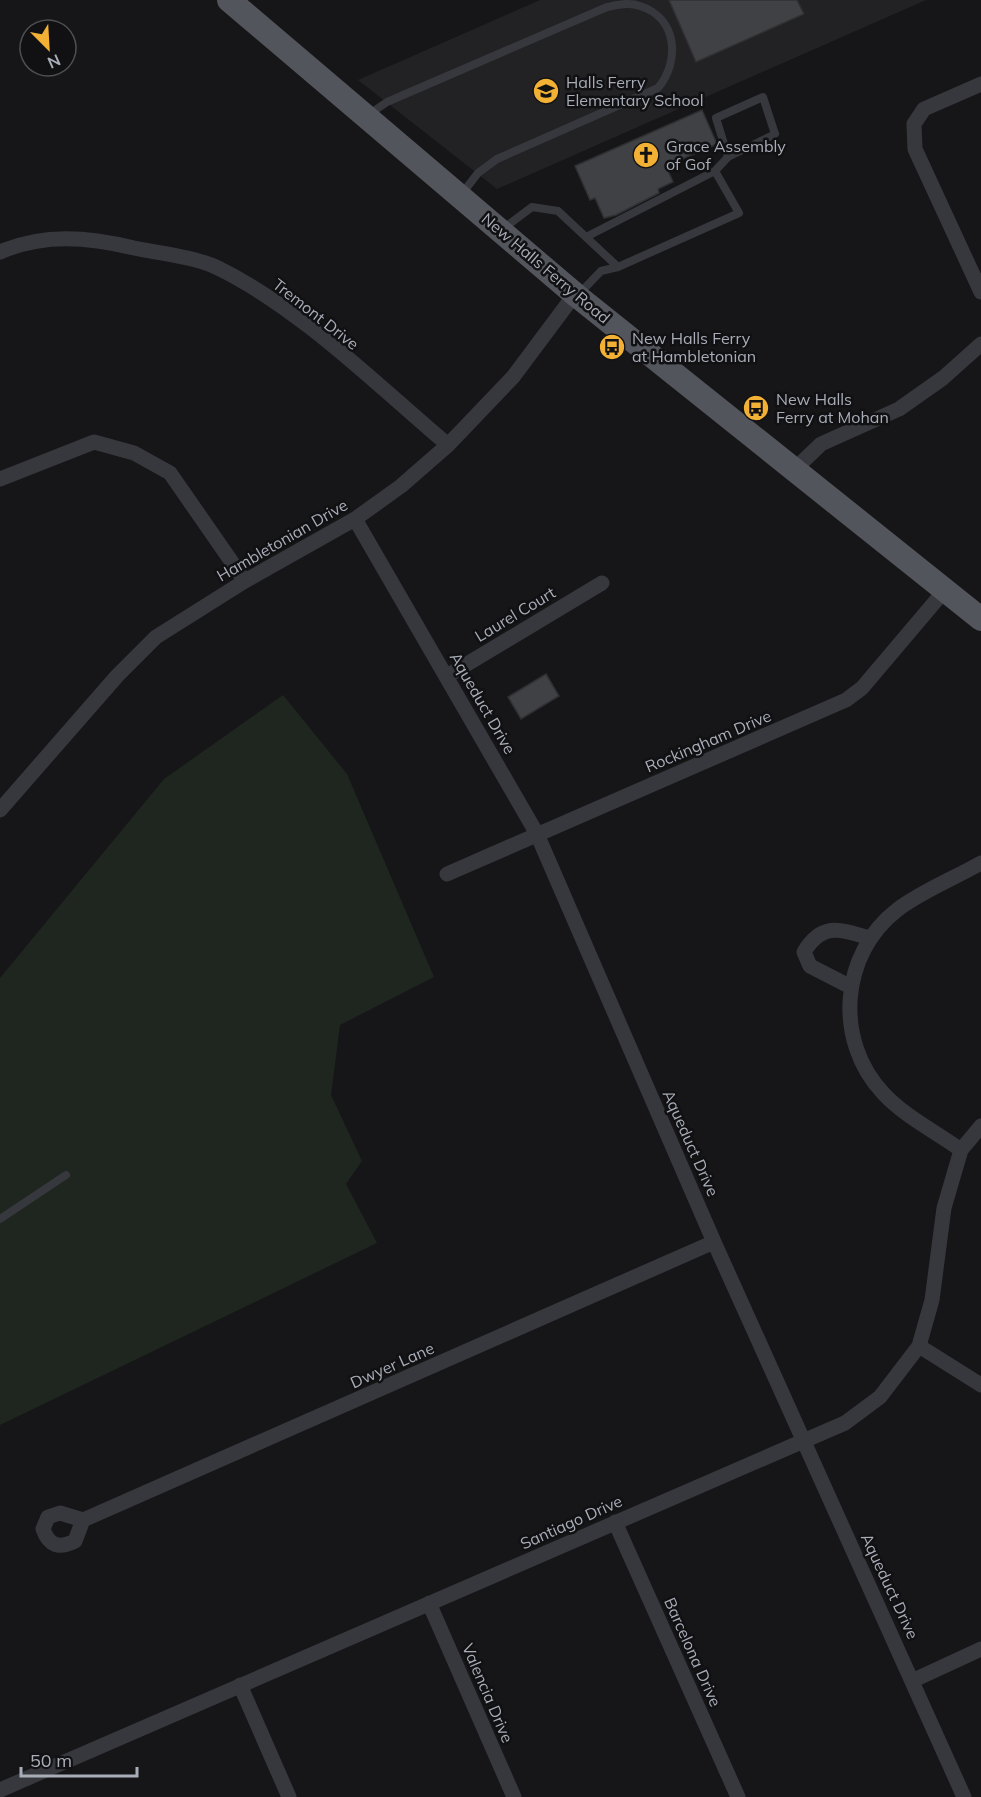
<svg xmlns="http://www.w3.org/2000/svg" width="981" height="1797" viewBox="0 0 981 1797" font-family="Mulish,sans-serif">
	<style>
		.built { fill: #222225 }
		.green { fill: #1e261f }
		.building { fill: #404145; stroke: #303034; stroke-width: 1.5 }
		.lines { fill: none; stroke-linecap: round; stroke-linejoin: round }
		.service { stroke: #37383d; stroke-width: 8 }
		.minor { stroke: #37383d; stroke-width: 15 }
		.primary { stroke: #53555c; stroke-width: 24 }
		.labels { text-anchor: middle; stroke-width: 5; stroke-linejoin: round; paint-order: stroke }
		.poi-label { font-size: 16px; fill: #a8adb8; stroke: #111113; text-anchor: start }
		.street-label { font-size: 16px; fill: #a8adb8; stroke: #111113 }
	</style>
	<rect width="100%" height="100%" fill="#161618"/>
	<path class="built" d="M540,0H926L497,189L358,80Z"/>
	<path class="green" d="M283,695L347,774L434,977L340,1025L331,1095L362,1161L346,1184L377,1243L0,1425V978L164,779Z"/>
	<path class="building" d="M669,0H797L804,14L696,62Z
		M702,110L717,144L666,166L673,182L658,189L659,193L616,215L604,218L595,198L590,200L575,166Z
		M546,674L559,696L521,719L508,697Z"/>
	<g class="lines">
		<path class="service" d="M368,115L387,102L607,7C618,5 629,2 640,6C678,18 680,62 658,88L497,159L478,173L461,195
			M715,171L728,157L775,134L763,97L716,118L728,157
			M504,228L532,207L558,211L618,267
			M580,293L601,271L618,267L739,213L715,171L586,237
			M0,1219L66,1175"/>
		<path class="minor" d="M981,84L924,109L914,124L915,149L981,292
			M0,252C44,233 88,237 134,248C158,253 196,257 218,268C300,308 378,386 448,445
			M795,469L821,444L899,409L943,378L981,344
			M0,479L94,442L134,453L170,473L245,581
			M355,519L537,834L714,1242L964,1797
			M447,676L602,583
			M0,810L117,676L156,637L245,581L355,519L401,486L448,445L513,377L575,294
			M447,874L846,700L862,688L945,590
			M851,987L810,966L804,952C822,922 840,929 869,938
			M961,1150C936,1132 904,1116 883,1093C834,1041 840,954 897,910C920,892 955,878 981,863
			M919,1346L981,1385
			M83,1520L60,1513L48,1517L43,1529C49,1546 59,1549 75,1541L83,1520L714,1242
			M615,1522L738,1797
			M429,1603L514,1797
			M914,1680L981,1649
			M240,1685L289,1797
			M0,1790L845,1423L880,1397L919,1346L932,1300L944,1208L961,1150L981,1126"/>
		<path class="primary" d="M229,0L577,296L981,619"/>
	</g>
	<defs>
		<g id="school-disc" transform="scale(1.35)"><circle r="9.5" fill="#f2b134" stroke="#111113"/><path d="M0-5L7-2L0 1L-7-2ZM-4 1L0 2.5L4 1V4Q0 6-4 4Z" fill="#111"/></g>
		<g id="church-disc" transform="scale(1.35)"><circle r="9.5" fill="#f2b134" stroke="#111113"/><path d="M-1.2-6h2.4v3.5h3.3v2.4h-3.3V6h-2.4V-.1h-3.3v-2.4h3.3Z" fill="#111"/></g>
		<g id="bus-disc" transform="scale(1.35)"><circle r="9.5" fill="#f2b134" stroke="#111113"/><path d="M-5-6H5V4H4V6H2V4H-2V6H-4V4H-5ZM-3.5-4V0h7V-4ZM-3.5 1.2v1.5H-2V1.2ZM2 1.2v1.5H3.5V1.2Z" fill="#111"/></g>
	</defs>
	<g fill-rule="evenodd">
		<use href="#school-disc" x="546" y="91"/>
		<use href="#church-disc" x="646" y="155"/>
		<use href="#bus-disc" x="612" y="347"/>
		<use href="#bus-disc" x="756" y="408"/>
	</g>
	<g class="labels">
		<g class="poi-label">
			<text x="566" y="88">Halls Ferry<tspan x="566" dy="18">Elementary School</tspan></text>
			<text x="666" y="152">Grace Assembly<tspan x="666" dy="18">of Gof</tspan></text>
			<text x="632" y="344">New Halls Ferry<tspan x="632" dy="18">at Hambletonian</tspan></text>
			<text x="776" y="405">New Halls<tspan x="776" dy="18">Ferry at Mohan</tspan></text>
		</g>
		<g class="street-label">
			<text transform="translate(546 268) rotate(40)" y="6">New Halls Ferry Road</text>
			<text transform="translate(316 314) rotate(38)" y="6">Tremont Drive</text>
			<text transform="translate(282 540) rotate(-30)" y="6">Hambletonian Drive</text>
			<text transform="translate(515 614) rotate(-31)" y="6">Laurel Court</text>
			<text transform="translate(483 703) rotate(60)" y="6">Aqueduct Drive</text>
			<text transform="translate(708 741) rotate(-23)" y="6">Rockingham Drive</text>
			<text transform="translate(691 1143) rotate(66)" y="6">Aqueduct Drive</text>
			<text transform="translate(392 1365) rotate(-24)" y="6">Dwyer Lane</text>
			<text transform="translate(571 1522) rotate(-24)" y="6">Santiago Drive</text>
			<text transform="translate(890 1586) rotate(65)" y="6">Aqueduct Drive</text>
			<text transform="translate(693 1652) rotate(66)" y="6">Barcelona Drive</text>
			<text transform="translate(488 1693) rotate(67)" y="6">Valencia Drive</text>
		</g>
	</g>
	<g transform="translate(48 48) rotate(156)"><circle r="28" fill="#111113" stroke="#4d4f55" stroke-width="1.5"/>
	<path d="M0-4.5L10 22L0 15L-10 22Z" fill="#f2b134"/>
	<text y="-9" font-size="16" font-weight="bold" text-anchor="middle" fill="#a8adb8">N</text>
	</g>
	<path d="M21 1767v9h116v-9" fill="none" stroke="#a8adb8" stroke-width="3"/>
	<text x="30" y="1767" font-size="18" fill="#a8adb8" stroke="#111113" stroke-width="4.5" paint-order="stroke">50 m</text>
</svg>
